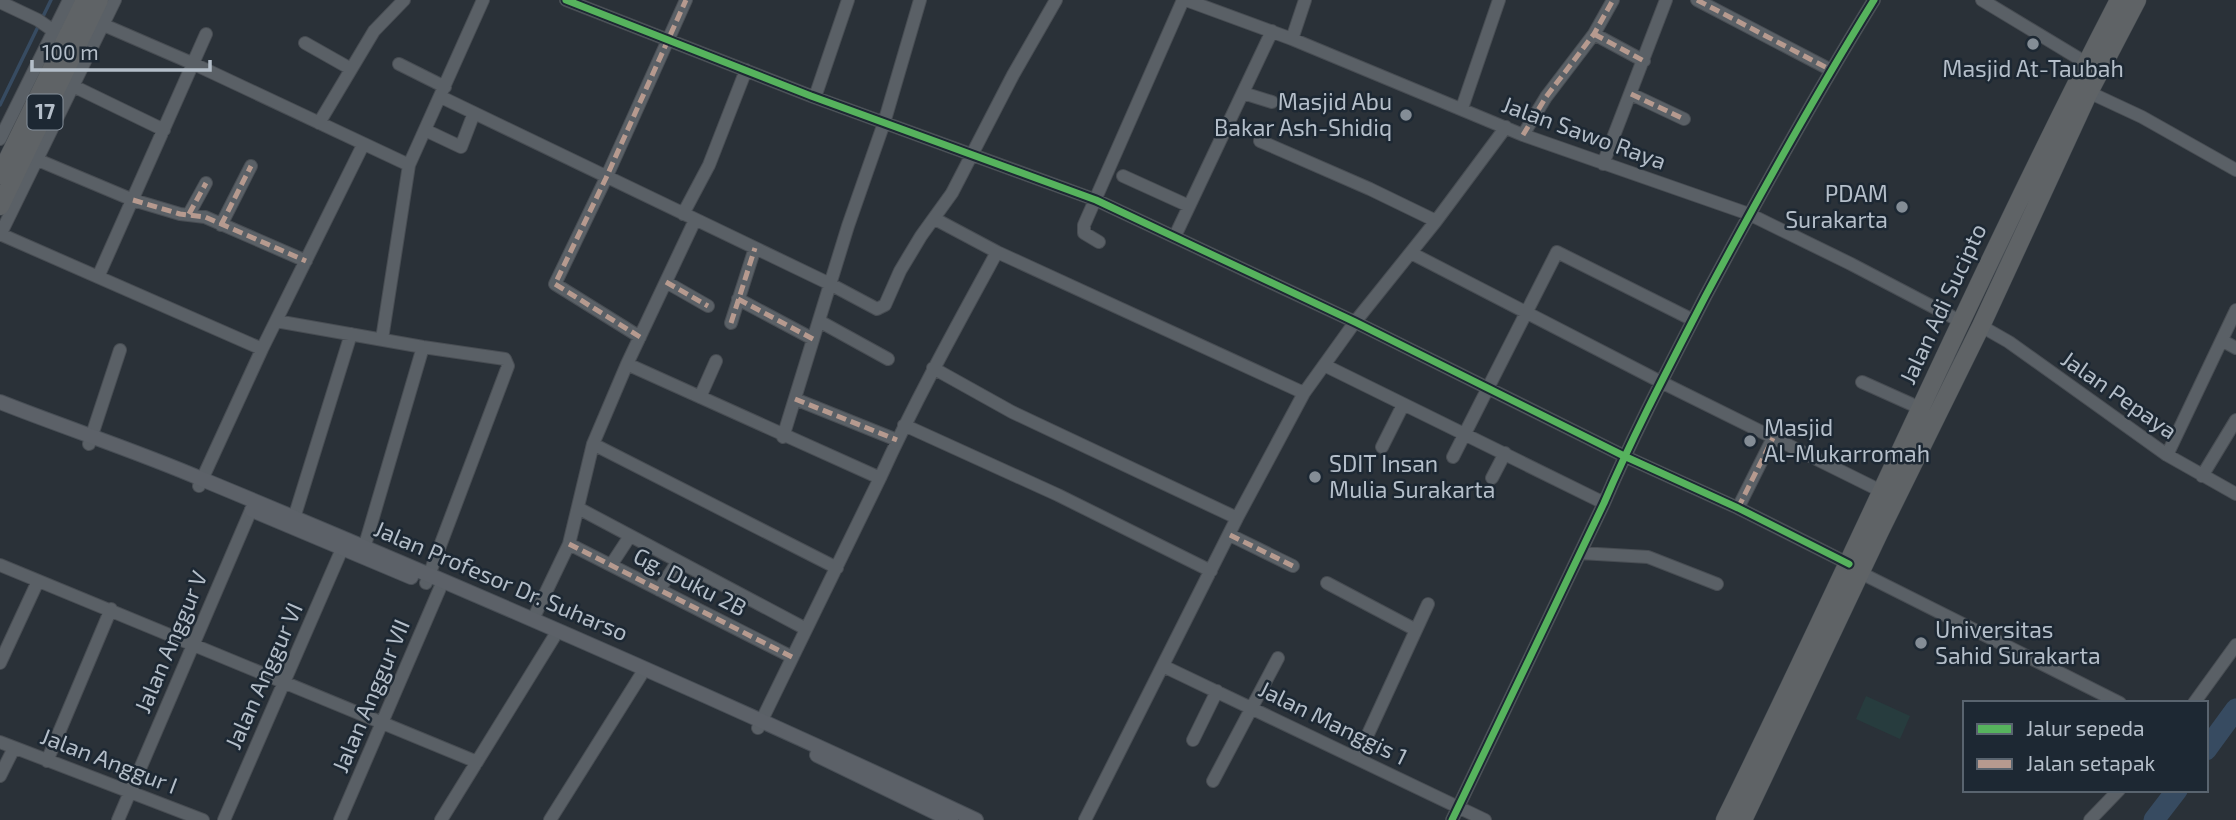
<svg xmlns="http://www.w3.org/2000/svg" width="2236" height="820" viewBox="0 0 2236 820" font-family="'Exo 2',sans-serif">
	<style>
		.pitch { fill: #273c3e }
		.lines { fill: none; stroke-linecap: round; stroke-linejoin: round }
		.stream { stroke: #374b61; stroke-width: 3.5 }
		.river { stroke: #374b61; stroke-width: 21 }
		.minor-casing { stroke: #484d53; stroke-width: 14 }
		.major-casing { stroke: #484e55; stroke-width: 16 }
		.highway-casing { stroke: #474d53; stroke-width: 19 }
		.minor { stroke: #5a6066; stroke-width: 12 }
		.major { stroke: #5c6168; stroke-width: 14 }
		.highway { stroke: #5f6366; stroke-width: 18 }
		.quiet { stroke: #b69a8f; stroke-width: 5; stroke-dasharray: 10 5; stroke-linecap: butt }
		.cycleway-casing { stroke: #1d2833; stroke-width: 11 }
		.cycleway { stroke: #56b35d; stroke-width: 7 }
		.poi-dot { fill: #848d96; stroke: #1d2833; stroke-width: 2.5 }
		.labels { text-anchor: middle; stroke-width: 5; stroke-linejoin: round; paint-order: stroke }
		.shield { fill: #1d2833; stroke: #87919c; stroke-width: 2 }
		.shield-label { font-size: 21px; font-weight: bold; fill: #b4bec9 }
		.poi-label { font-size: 23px; fill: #b4bec9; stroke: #1d2833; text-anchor: start }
		.street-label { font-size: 23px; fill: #b4bec9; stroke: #1d2833 }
	</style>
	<rect width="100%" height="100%" fill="#2a3138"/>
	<path class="pitch" d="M1866,696L1910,716L1900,739L1856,719Z"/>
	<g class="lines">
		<path class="stream" d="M0,105L51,0"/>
		<path class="river" d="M2206,750L2236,709
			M2154,820L2177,790"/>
		<g class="minor-casing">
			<path id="minor" d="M566,0L811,96L1096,200L1355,322L1624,456L1738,508L1849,564
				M1186,0L1292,39L1523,135L1749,214L1851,264L1960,321
				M1697,0L1831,70
				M1982,0L2093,67
				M0,2L38,20L58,34
				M90,19L194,64L409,165
				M1594,34L1644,61
				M1292,39L1305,0
				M305,43L351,69
				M399,64L445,87
				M67,83L164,130
				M2082,89L2142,117L2236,170
				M1243,93L1272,102
				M1631,94L1684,119
				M441,97L830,284L877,309L885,305L900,271L921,236L952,193L1013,75L1056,0
				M815,97L848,0
				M1462,108L1499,0
				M319,123L374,31L404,0
				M425,130L461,147L474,113
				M1523,135L1546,97L1594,34L1613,0
				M0,139L69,0
				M1260,141L1370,189L1436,221
				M26,155L133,200L180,214L205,217L306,261
				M1603,164L1666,0
				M1123,176L1189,206
				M189,214L206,183
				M683,214L709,165L746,70
				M935,219L997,252
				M221,225L251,166
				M0,234L262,349
				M0,235L115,0
				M1175,236L1272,31
				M1099,242L1084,233V225L1183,0
				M1411,253L1661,382L1883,492
				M98,277L206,34
				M666,282L708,306
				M738,299L813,339
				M276,321L423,347L505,359L508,366L426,583
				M819,321L888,359
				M731,323L755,248
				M1981,326L2009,342L2167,455L2236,494
				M640,337L555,284L606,178L686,0
				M382,339L409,165L483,0
				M2223,341L2236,348
				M627,364L695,220
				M1324,365L1604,503
				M933,368L1012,412L1237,518
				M1862,382L1911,404
				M700,397L716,361
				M795,399L897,440
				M904,425L1058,495L1211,571
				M783,437L848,226L884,123L920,0
				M89,444L120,350
				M593,444L837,568
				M1382,447L1403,405
				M2167,455L2236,310
				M1453,457L1557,252L1693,320
				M2202,476L2236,420
				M880,478C915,401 956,327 997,252L1304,393
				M1492,478L1505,453
				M199,486L262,349L363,145
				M578,508L806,629
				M1738,508L1773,438
				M294,518L351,334
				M1230,535L1293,566
				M569,544L792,657
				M1580,553L1648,557L1717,584
				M362,555L423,347
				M0,565L477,762
				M611,565L630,536
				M1861,573L2120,703
				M1327,583L1416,630
				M659,590L678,561
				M533,619L569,544L593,444L627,364L880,478L758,728
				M0,663L38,581
				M1163,666L1485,820
				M2194,703L2236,645
				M1193,740L1217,691
				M0,742L203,820
				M1357,758L1428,604
				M47,761L111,609
				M0,776L14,748
				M1213,781L1278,658
				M118,820L251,510
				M224,820L342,549
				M340,820L440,588
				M441,820L554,637
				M550,820L641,675
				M1085,820L1237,518L1304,393L1355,322L1436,221L1506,127
				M1452,820L1604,503C1634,433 1670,365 1705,297C1759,196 1814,97 1874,0
				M2090,820L2119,790"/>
		</g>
		<g class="major-casing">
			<path id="major" d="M0,402C68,429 137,451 204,480C464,588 722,700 976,820
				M252,510L411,577
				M817,755L951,820"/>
		</g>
		<g class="highway-casing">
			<path id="highway" d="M0,175L85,0
				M0,206L99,0
				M1725,820C1859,548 1980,269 2119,0
				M1743,820L1880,531L1981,326L2089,92L2137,0"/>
		</g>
		<use href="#minor" class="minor"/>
		<use href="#major" class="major"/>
		<use href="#highway" class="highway"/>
		<path class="quiet" d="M1697,0L1831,70
			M1594,34L1644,61
			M1631,94L1684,119
			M1523,135L1546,97L1594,34L1613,0
			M133,200L180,214L205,217L306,261
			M189,214L206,183
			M221,225L251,166
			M666,282L708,306
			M738,299L813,339
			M731,323L755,248
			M640,337L555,284L606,178L686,0
			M795,399L897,440
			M1738,508L1773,438
			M1230,535L1293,566
			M569,544L792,657
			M2117,703L2118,701"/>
		<g class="cycleway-casing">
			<path id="cycleway" d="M566,0L811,96L1096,200L1355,322L1624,456L1738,508L1849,564
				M1452,820L1604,503C1634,433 1670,365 1705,297C1759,196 1814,97 1874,0"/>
		</g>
		<use href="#cycleway" class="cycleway"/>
	</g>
	<g class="poi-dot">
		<circle cx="2033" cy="44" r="7"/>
		<circle cx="1406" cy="115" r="7"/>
		<circle cx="1902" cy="207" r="7"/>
		<circle cx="1750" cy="441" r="7"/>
		<circle cx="1315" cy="477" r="7"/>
		<circle cx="1921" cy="643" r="7"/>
	</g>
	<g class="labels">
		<rect class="shield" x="27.5" y="94.5" width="35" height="35" rx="5"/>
		<g class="shield-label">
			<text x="45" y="119">17</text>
		</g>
		<g class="poi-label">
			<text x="2033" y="77" text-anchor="middle">Masjid At-Taubah</text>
			<text x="1392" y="110" text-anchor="end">Masjid Abu<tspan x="1392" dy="26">Bakar Ash-Shidiq</tspan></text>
			<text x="1888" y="202" text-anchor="end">PDAM<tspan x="1888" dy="26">Surakarta</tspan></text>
			<text x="1764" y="436">Masjid<tspan x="1764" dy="26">Al-Mukarromah</tspan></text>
			<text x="1329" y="472">SDIT Insan<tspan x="1329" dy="26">Mulia Surakarta</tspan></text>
			<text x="1935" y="638">Universitas<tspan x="1935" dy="26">Sahid Surakarta</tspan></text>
		</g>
		<g class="street-label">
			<text transform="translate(1584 133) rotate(20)" y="8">Jalan Sawo Raya</text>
			<text transform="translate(1943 304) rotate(-65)" y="8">Jalan Adi Sucipto</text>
			<text transform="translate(2119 395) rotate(35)" y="8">Jalan Pepaya</text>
			<text transform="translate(501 581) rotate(23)" y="8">Jalan Profesor Dr. Suharso</text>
			<text transform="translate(690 582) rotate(27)" y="8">Gg. Duku 2B</text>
			<text transform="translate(171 642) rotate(-67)" y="8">Jalan Anggur V</text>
			<text transform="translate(264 676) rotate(-66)" y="8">Jalan Anggur VI</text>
			<text transform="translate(371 696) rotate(-67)" y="8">Jalan Anggur VII</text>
			<text transform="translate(1333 723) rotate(26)" y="8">Jalan Manggis 1</text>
			<text transform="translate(109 761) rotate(21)" y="8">Jalan Anggur I</text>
		</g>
	</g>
	<rect x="1963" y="701" width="245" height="91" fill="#1d2833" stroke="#59646f" stroke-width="2"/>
	<rect x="1977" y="724" width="35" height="10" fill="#56b35d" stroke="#59646f" stroke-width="2"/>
	<text x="2026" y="736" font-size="21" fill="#b4bec9">Jalur sepeda</text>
	<rect x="1977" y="759" width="35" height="10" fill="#b69a8f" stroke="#59646f" stroke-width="2"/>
	<text x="2026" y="771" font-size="21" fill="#b4bec9">Jalan setapak</text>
	<path d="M32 60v10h178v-10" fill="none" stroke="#b4bec9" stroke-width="3.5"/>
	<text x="42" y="60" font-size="21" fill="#b4bec9" stroke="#1d2833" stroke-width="5" paint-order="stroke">100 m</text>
</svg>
